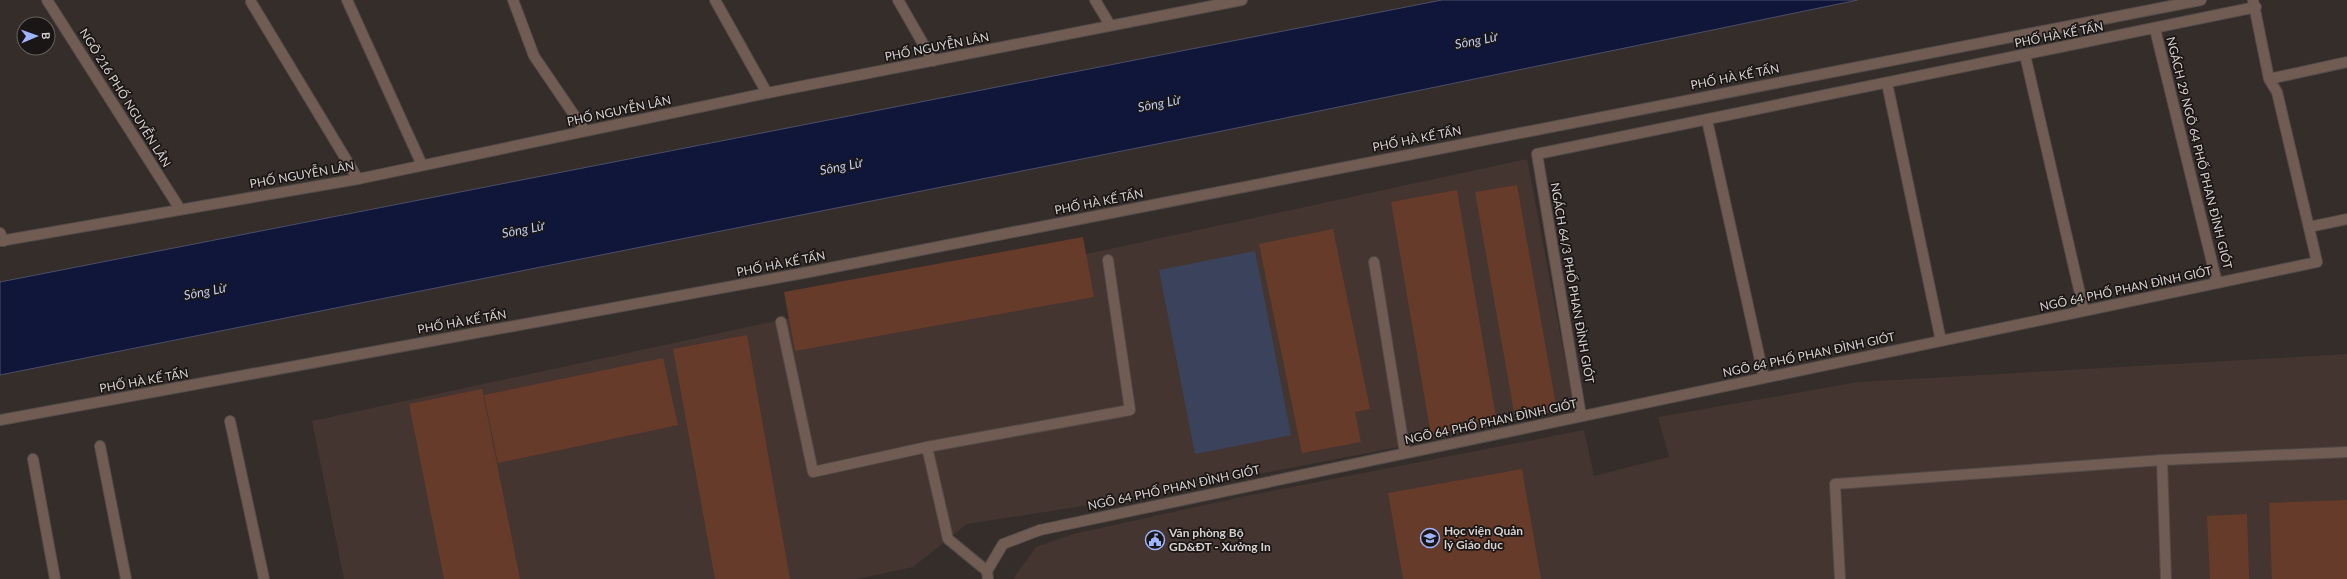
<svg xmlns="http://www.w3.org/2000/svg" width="2347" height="579" viewBox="0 0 2347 579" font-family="Lato,sans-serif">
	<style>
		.built { fill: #443530 }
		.green { fill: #3b435c }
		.water { fill: #0f1639; stroke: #4b4e66 }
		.building { fill: #673b2a }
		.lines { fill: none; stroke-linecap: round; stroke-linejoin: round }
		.service-casing { stroke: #524b48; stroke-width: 12 }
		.minor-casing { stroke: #524b48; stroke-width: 12 }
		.tertiary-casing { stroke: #524b48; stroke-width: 12 }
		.service { stroke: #715c54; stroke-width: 10 }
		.minor { stroke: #715c54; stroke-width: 10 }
		.tertiary { stroke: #715c54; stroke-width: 10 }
		.labels { text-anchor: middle; stroke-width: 3.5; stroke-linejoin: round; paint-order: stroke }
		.street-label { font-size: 12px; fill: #d8d2d0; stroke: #1a1615 }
		.poi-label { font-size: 12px; font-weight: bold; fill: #d8d2d0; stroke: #1a1615; text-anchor: start }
		.water-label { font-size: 13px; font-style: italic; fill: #bdcbf3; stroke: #1a1615 }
	</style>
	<rect width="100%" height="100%" fill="#352d2a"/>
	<path class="built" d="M1527,159L1574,407L1394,448L1128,499L967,524L913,567L857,579H344L312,421Z
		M2347,354V579H1013L1036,547L1073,534L1246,496L1584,430L1594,476L1669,457L1658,417L1859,382Z"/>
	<path class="green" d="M1255,251L1291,435L1195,454L1159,270Z"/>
	<path class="water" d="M1442,0H1858L1222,131L0,375V282Z"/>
	<path class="building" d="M1517,185L1557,411L1515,418L1475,192Z
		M1457,190L1497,423L1431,435L1391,202Z
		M1333,229L1370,409L1355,412L1361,442L1302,453L1259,244Z
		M1083,237L1094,297L795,351L784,292Z
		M747,335L790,579H715L673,349Z
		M663,358L678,425L498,463L484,395Z
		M482,389L520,579H444L409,404Z
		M1522,469L1541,579H1403L1388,493Z
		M2347,500V579H2272L2269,503Z
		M2247,514L2249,579H2210L2207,516Z"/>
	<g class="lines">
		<g class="service-casing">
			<path id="service" d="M47,0L180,209
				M347,0L422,165
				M513,0L534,56L585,131
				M715,0L767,93
				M898,0L933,61
				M1095,0L1110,25
				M251,2L358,179
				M2155,29L2217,283
				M2025,55L2084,311
				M2269,79L2347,62
				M1887,83L1941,341
				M1707,120L1764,378
				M2309,227L2347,219
				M0,233L4,241
				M1374,262L1405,453
				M781,322L813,472L927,447L1130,410L1108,260
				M1581,416L1537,154L2256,7
				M230,421L264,579
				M100,446L126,579
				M927,447L948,539L987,571
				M33,459L55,579
				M2162,460L2166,579
				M1040,530L2317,262L2277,92L2269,79L2253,0
				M1840,579L1835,484L2162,460L2347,452"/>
		</g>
		<g class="minor-casing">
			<path id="minor" d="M988,579L987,571L1003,544L1040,530"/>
		</g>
		<g class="tertiary-casing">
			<path id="tertiary" d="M0,241L358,179L767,93L1242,0
				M0,420L809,272L2201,0"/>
		</g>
		<use href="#service" class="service"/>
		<use href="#minor" class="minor"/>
		<use href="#tertiary" class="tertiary"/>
	</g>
	<defs>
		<g id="university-ring" transform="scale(1)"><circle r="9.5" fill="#1a1615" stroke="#9eb4fd" stroke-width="1.5"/><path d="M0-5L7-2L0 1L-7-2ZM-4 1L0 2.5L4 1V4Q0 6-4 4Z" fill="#9eb4fd"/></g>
		<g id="civic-ring" transform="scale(1)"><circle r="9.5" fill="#1a1615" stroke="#9eb4fd" stroke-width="1.5"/><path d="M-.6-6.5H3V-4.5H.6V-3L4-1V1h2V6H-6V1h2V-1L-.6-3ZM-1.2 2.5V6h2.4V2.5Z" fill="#9eb4fd"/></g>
	</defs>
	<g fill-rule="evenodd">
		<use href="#university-ring" x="1430" y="538"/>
		<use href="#civic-ring" x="1155" y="540"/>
	</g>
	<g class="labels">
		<g class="street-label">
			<text transform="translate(2059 35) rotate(-11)" y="4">PHỐ HÀ KẾ TẤN</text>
			<text transform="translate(937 47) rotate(-11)" y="4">PHỐ NGUYỄN LÂN</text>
			<text transform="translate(1735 77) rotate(-11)" y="4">PHỐ HÀ KẾ TẤN</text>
			<text transform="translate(125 98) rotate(58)" y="4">NGÕ 216 PHỐ NGUYỄN LÂN</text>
			<text transform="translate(619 111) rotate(-12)" y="4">PHỐ NGUYỄN LÂN</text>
			<text transform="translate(1417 139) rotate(-11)" y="4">PHỐ HÀ KẾ TẤN</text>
			<text transform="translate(2199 153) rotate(76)" y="4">NGÁCH 29 NGÕ 64 PHỐ PHAN ĐÌNH GIÓT</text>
			<text transform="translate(302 175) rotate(-10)" y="4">PHỐ NGUYỄN LÂN</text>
			<text transform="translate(1099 202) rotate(-11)" y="4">PHỐ HÀ KẾ TẤN</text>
			<text transform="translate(781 264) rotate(-11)" y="4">PHỐ HÀ KẾ TẤN</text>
			<text transform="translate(1572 283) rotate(80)" y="4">NGÁCH 64/3 PHỐ PHAN ĐÌNH GIÓT</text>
			<text transform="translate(2126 289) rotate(-12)" y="4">NGÕ 64 PHỐ PHAN ĐÌNH GIÓT</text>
			<text transform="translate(462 322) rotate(-10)" y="4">PHỐ HÀ KẾ TẤN</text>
			<text transform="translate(1809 355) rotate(-12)" y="4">NGÕ 64 PHỐ PHAN ĐÌNH GIÓT</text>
			<text transform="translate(144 381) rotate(-10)" y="4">PHỐ HÀ KẾ TẤN</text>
			<text transform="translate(1491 422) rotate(-12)" y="4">NGÕ 64 PHỐ PHAN ĐÌNH GIÓT</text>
			<text transform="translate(1174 488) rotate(-12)" y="4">NGÕ 64 PHỐ PHAN ĐÌNH GIÓT</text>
		</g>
		<g class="poi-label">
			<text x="1444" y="535">Học viện Quản<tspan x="1444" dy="14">lý Giáo dục</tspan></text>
			<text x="1169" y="537">Văn phòng Bộ<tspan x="1169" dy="14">GD&amp;ĐT - Xưởng In</tspan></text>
		</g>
		<g class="water-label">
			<text transform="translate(1476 40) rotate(-11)" y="5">Sông Lừ</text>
			<text transform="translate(1159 103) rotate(-11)" y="5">Sông Lừ</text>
			<text transform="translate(841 166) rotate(-11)" y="5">Sông Lừ</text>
			<text transform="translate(523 229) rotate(-11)" y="5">Sông Lừ</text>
			<text transform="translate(205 291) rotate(-11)" y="5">Sông Lừ</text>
		</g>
	</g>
	<g transform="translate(36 36) rotate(88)"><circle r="19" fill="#1a1615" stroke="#666160"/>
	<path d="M0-3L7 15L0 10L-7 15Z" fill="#9eb4fd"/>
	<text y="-6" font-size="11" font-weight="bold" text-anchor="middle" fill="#d8d2d0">B</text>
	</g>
</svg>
